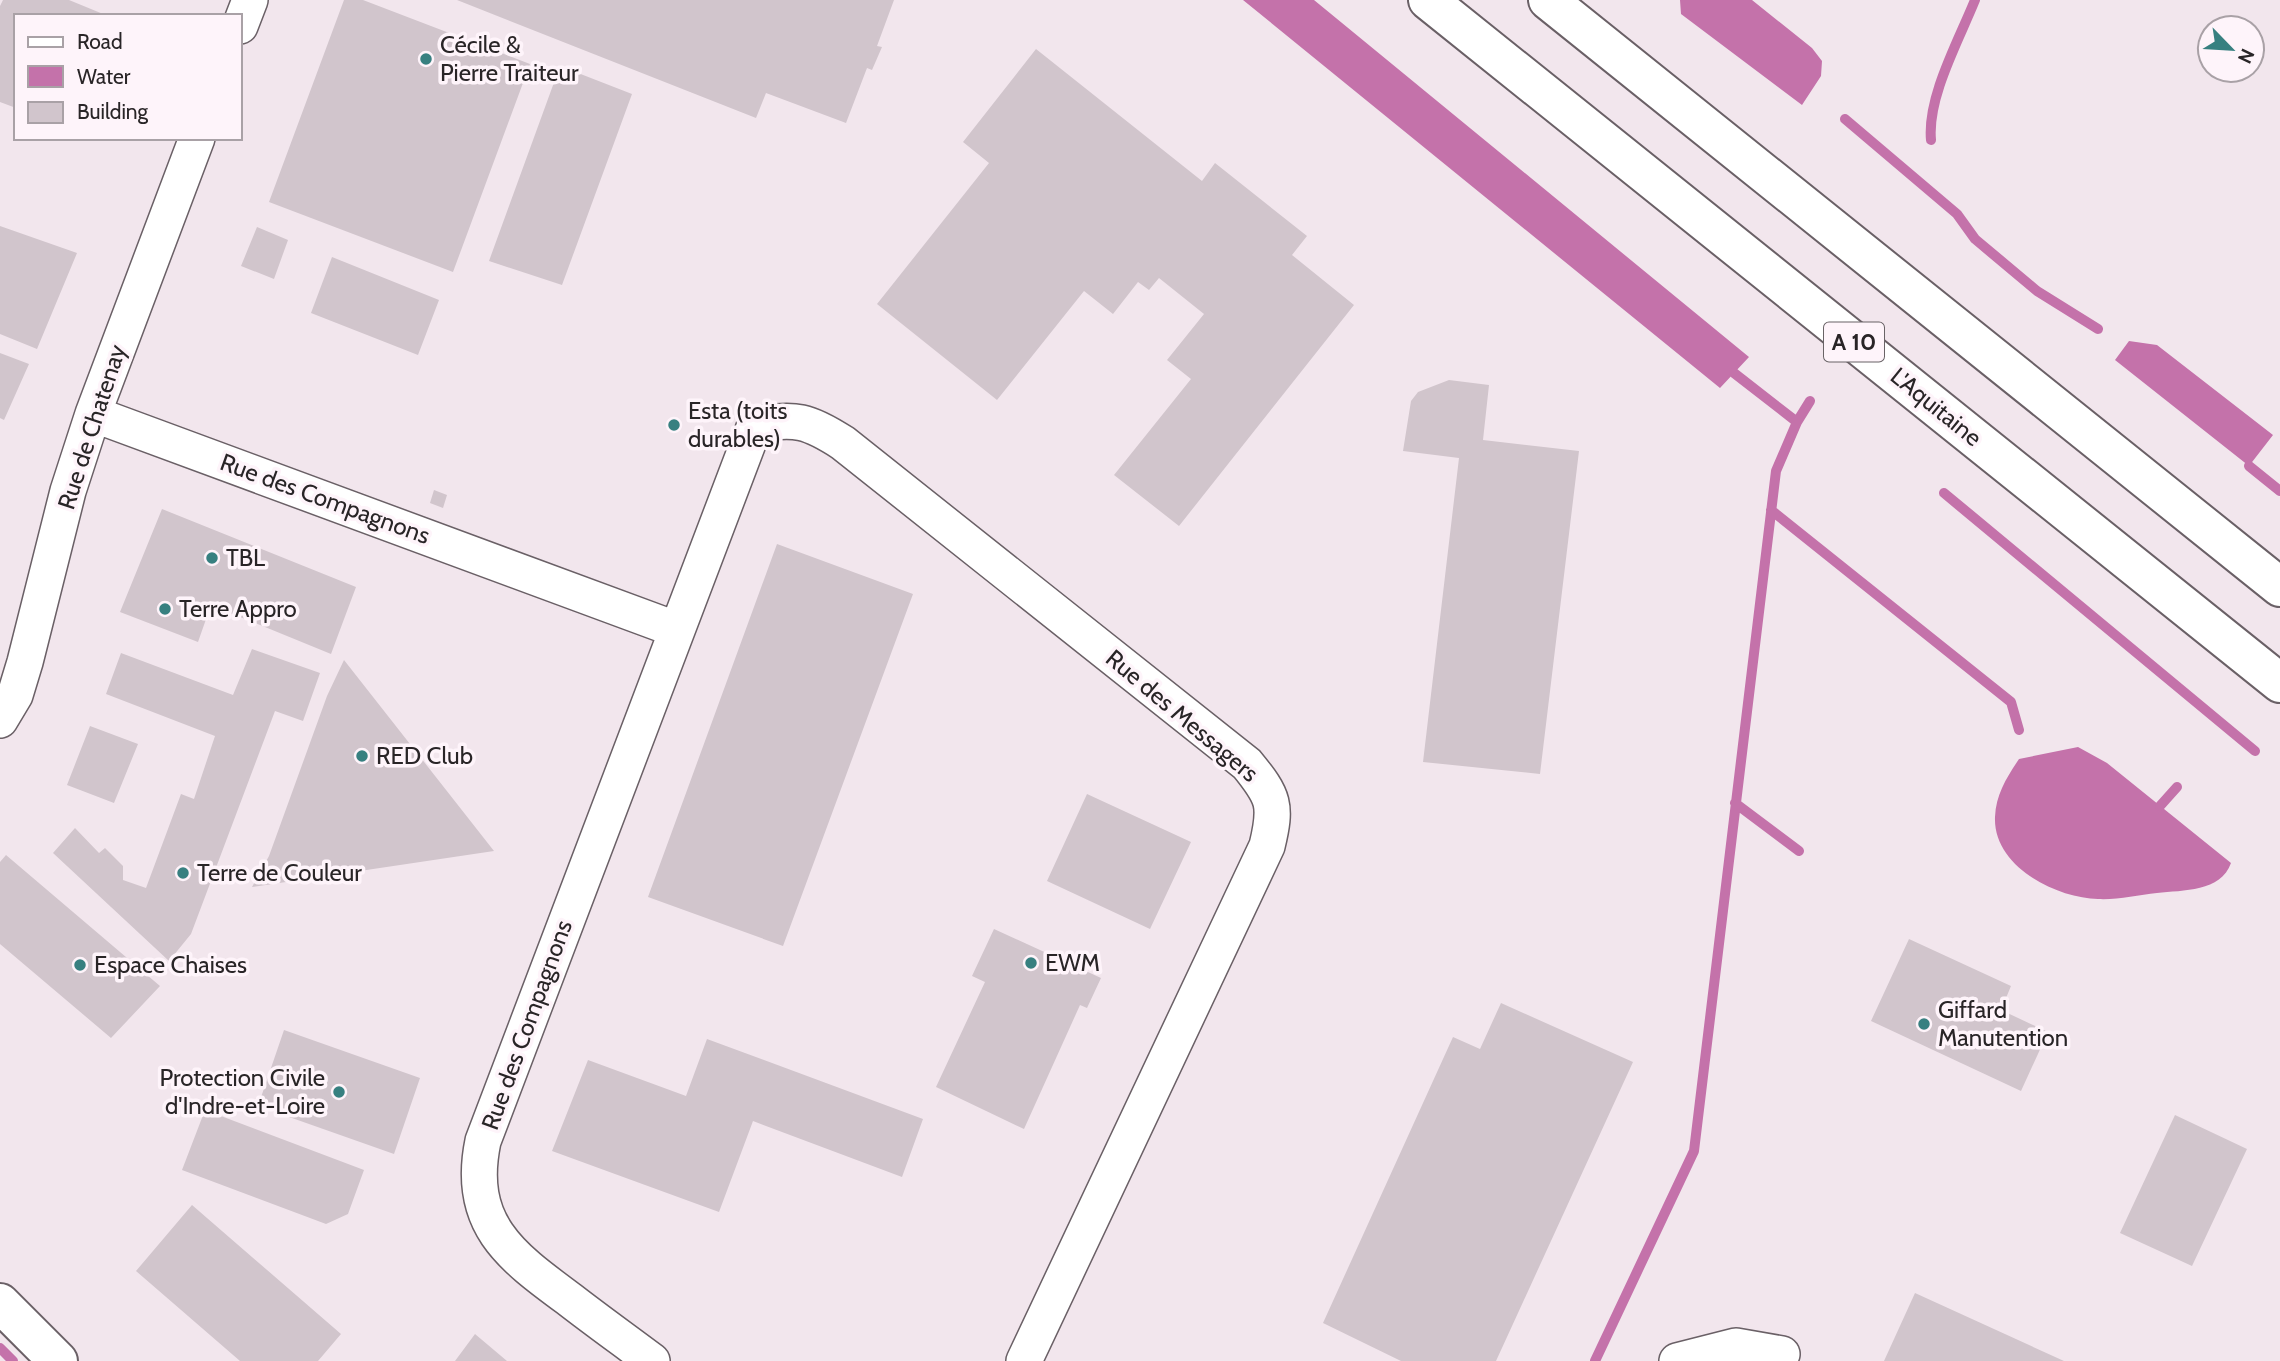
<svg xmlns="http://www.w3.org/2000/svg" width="2280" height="1361" viewBox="0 0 2280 1361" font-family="Cabin,sans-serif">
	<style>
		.water { fill: #c472aa }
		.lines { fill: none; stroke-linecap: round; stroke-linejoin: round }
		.stream { stroke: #c472aa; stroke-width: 10 }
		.building { fill: #d1c5cc }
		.street-casing { stroke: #6a6066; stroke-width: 38 }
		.secondary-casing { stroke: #6a6066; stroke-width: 42 }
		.highway-casing { stroke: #6a6066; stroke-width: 42 }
		.street { stroke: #fff; stroke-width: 35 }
		.secondary { stroke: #fff; stroke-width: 38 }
		.highway { stroke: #fff; stroke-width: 38 }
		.poi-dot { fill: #378080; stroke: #fef4fa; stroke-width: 2.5 }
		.labels { text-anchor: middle; stroke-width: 7; stroke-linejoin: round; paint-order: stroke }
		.shield { fill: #fef4fa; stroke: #696366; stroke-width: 2 }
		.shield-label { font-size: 23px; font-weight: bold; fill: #292527 }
		.poi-label { font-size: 24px; fill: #292527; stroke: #fef4fa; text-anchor: start }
		.street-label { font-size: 24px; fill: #292527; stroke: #fef4fa }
	</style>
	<rect width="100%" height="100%" fill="#f2e6ed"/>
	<path class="water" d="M1243,0H1314L1749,357L1720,388Z
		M1680,0H1752L1812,48L1822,61L1821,76L1802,105L1681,14Z
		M2129,341L2157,345L2273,435L2249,466L2115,360Z
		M2078,747L2107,763L2231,863C2221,892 2183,890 2157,893C2138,895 2117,900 2098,899C2057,898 1993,867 1995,817C1996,794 2007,777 2019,759Z"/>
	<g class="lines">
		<path class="stream" d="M1845,119L1957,214L1975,239L2037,291L2098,329
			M1931,140C1927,97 1959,40 1975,0
			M1734,373L1797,422
			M2249,466L2280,491
			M1944,493L2255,751
			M1771,510L2011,702L2019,730
			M1735,803L1799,851
			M2160,806L2177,787
			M0,1348L13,1361
			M1595,1361L1694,1151L1776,471L1797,422L1810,401"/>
	</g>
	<path class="building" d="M3,0H69L108,16H16V108L0,102V6Z
		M344,0H363L530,64L453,272L269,202Z
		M457,0H894L877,46L882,47L872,70L867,68L846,123L766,93L756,118Z
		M1036,49L1202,181L1215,163L1307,236L1292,255L1354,305L1179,526L1114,475L1191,379L1167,360L1204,314L1159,278L1149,290L1138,282L1113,314L1084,291L997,400L877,304L989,163L963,142Z
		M560,66L632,94L562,285L489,261Z
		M0,226L77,253L37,349L0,334Z
		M257,227L288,240L274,279L241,266Z
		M332,257L439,300L418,355L311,313Z
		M0,353L29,364L4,420L0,418Z
		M1449,380L1489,385L1483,440L1579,451L1540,774L1423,762L1459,458L1403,451L1411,401L1418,392Z
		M434,490L447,495L443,508L430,503Z
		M162,509L356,587L331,654L211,605L198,642L120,612Z
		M777,544L913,594L783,946L648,897Z
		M252,649L320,673L303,721L275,711L191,934L169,961L53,853L75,828L99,853L105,848L123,866V880L146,888L181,794L194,799L215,736L106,694L121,653L233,695Z
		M344,660L494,851L252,887L269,856L327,696Z
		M90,726L138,744L114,803L67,785Z
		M1087,794L1191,842L1150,929L1047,881Z
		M6,855L160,986L111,1038L0,944V862Z
		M994,929L1101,978L1087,1008L1080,1005L1024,1129L936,1087L985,982L972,976Z
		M1909,939L2011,986L2001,1010L2048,1032L2021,1091L1871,1021Z
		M1501,1003L1633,1062L1496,1361H1401L1323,1323L1453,1037L1480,1049Z
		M284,1030L420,1078L394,1154L258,1106Z
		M707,1039L923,1119L902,1177L753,1121L719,1212L552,1151L588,1060L686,1096Z
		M205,1110L364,1170L348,1214L326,1224L182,1170Z
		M2175,1115L2247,1149L2192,1266L2120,1233Z
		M192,1205L341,1334L318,1361H240L136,1271Z
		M1915,1293L2064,1361H1884Z
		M475,1334L507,1361H455Z"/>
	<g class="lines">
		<g class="street-casing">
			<path id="street" d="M240,26L250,0
				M93,414L675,629
				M0,720L15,695L25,662L68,491L93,414L197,138
				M652,1361C624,1340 596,1320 569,1299C509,1255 466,1223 483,1141L755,425C795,417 809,421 843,443L1247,764C1274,797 1277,805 1267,846L1024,1361
				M1677,1361L1736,1346L1782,1354"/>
		</g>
		<g class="secondary-casing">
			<path id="secondary" d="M0,1303L58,1361"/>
		</g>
		<g class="highway-casing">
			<path id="highway" d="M1428,0L2280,683
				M1548,0L2280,587"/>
		</g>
		<use href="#street" class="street"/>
		<use href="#secondary" class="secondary"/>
		<use href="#highway" class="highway"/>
	</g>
	<g class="poi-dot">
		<circle cx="426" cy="59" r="7"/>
		<circle cx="674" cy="425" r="7"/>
		<circle cx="212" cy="558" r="7"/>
		<circle cx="165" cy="609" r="7"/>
		<circle cx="362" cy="756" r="7"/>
		<circle cx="183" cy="873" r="7"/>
		<circle cx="1031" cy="963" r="7"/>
		<circle cx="80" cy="965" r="7"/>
		<circle cx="1924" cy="1024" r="7"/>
		<circle cx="339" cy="1092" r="7"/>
	</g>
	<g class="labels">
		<rect class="shield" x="1824" y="322.5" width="60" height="39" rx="5"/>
		<g class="shield-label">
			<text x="1854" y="350">A 10</text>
		</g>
		<g class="poi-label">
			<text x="440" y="53">Cécile &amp;<tspan x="440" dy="28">Pierre Traiteur</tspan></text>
			<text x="688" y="419">Esta (toits<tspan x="688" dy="28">durables)</tspan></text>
			<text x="226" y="566">TBL</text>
			<text x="179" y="617">Terre Appro</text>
			<text x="376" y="764">RED Club</text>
			<text x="197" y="881">Terre de Couleur</text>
			<text x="1045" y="971">EWM</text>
			<text x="94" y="973">Espace Chaises</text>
			<text x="1938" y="1018">Giffard<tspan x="1938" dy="28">Manutention</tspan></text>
			<text x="325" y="1086" text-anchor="end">Protection Civile<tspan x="325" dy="28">d'Indre-et-Loire</tspan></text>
		</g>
		<g class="street-label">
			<text transform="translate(1936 407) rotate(39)" y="8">L'Aquitaine</text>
			<text transform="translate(92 427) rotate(-72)" y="8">Rue de Chatenay</text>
			<text transform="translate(325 499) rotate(20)" y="8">Rue des Compagnons</text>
			<text transform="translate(1182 716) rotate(40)" y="8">Rue des Messagers</text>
			<text transform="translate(527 1025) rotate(-70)" y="8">Rue des Compagnons</text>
		</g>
	</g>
	<rect x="14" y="14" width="228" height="126" fill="#fef4fa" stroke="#a9a1a6" stroke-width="2"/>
	<rect x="28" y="37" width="35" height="10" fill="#ffffff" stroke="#a9a1a6" stroke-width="2"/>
	<text x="77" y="49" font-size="21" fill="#292527">Road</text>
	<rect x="28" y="66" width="35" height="21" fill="#c472aa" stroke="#a9a1a6" stroke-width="2"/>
	<text x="77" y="84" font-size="21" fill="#292527">Water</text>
	<rect x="28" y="102" width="35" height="21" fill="#d1c5cc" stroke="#a9a1a6" stroke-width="2"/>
	<text x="77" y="119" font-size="21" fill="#292527">Building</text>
	<g transform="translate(2231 49) rotate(115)"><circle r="33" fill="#fef4fa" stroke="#a9a1a6" stroke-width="2"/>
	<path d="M0-5L12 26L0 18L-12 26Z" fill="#378080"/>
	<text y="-10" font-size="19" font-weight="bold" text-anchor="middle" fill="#292527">N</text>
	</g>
</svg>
